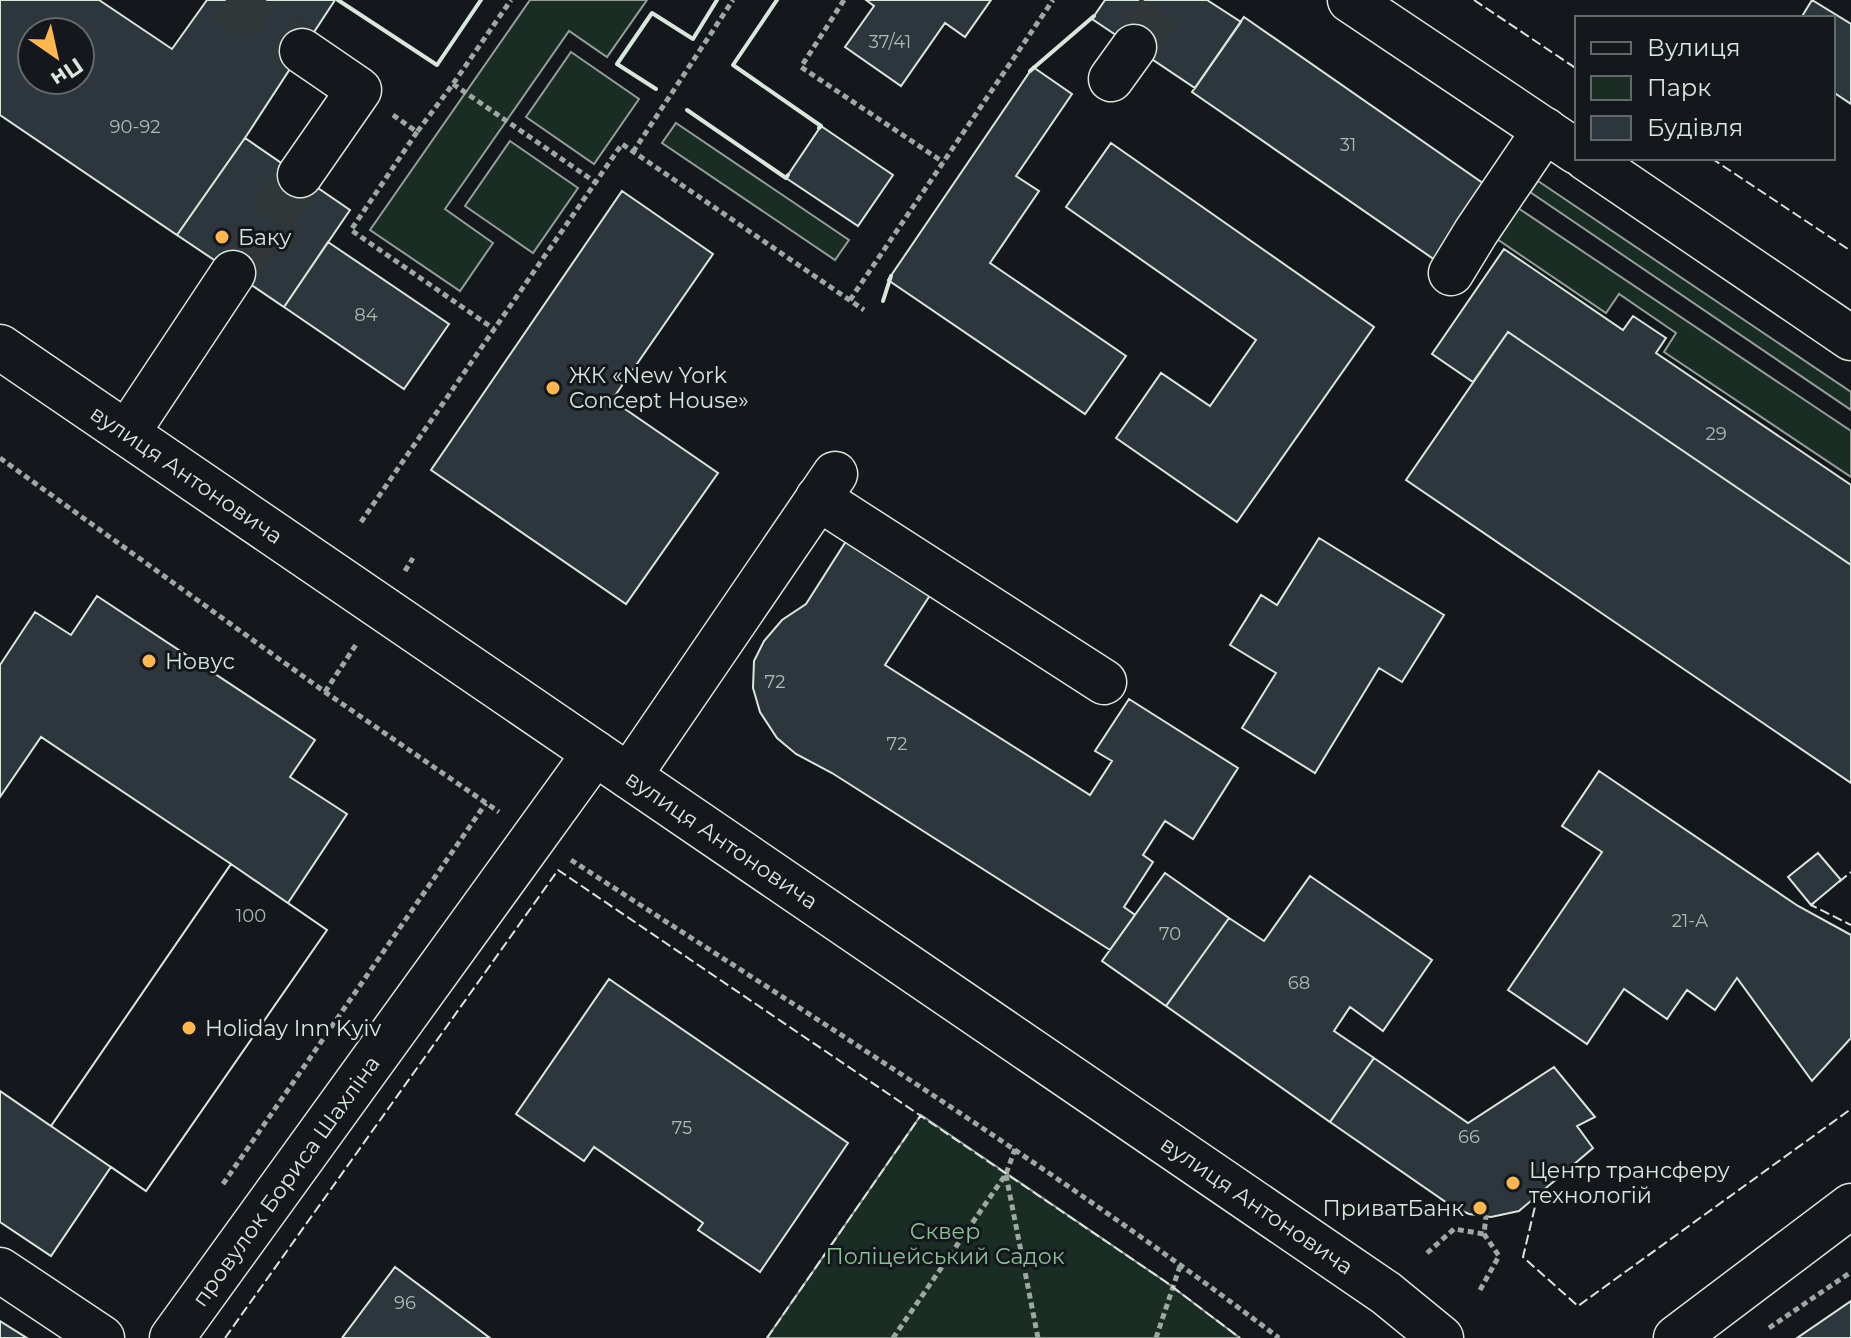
<svg xmlns="http://www.w3.org/2000/svg" width="1851" height="1338" viewBox="0 0 1851 1338" font-family="Montserrat,sans-serif">
	<style>
		.green { fill: #1a2d24; stroke: #939e99; stroke-width: 2 }
		.building { fill: #2c363c; stroke: #d8e6dc; stroke-width: 2; fill-rule: evenodd }
		.lines { fill: none; stroke-linecap: round; stroke-linejoin: round }
		.minor-tunnel { stroke: #313739; stroke-width: 44; stroke-dasharray: 44 22; stroke-linecap: butt }
		.minor-casing { stroke: #d8e6dc; stroke-width: 47 }
		.major-casing { stroke: #d8e6dc; stroke-width: 47 }
		.path { stroke: #9da8a2; stroke-width: 5; stroke-dasharray: 6 4; stroke-linecap: butt }
		.minor { stroke: #14181c; stroke-width: 44 }
		.major { stroke: #14181c; stroke-width: 44 }
		.fence { stroke: #d8e6dc; stroke-width: 2; stroke-dasharray: 10 4; stroke-linecap: butt }
		.wall { stroke: #d8e6dc; stroke-width: 4 }
		.poi-dot { fill: #ffb74d; stroke: #14181c; stroke-width: 3 }
		.labels { text-anchor: middle; stroke-width: 6; stroke-linejoin: round; paint-order: stroke }
		.number-label { font-size: 18px; fill: #adbab4 }
		.poi-label { font-size: 22px; fill: #d8e6dc; stroke: #14181c; text-anchor: start }
		.street-label { font-size: 22px; fill: #d8e6dc; stroke: #14181c }
		.park-label { font-size: 22px; fill: #8ac095; stroke: #14181c }
	</style>
	<rect width="100%" height="100%" fill="#14181c"/>
	<path class="green" d="M530,0H647L607,57L569,31L445,209L493,243L460,291L370,230Z
		M571,52L639,99L594,164L526,117Z
		M676,123L849,240L835,260L662,143Z
		M510,141L578,188L533,253L465,206Z
		M1538,181L1851,392V410L1530,192Z
		M1515,206L1851,431V477L1664,352L1676,333L1619,294L1606,313L1494,237Z
		M921,1115L1166,1282L1240,1338H767Z"/>
	<path class="building" d="M0,0H99L172,49L207,0H335L245,138L177,235L0,115ZM32,32H80V80H32Z
		M866,0H991L965,37L945,23L901,86L845,47L874,6Z
		M1105,0H1207L1241,22L1195,88L1092,19Z
		M1812,0L1851,24V104L1833,92V18H1801Z
		M1244,17L1487,186L1435,260L1192,92Z
		M1033,67L1072,94L1016,176L1039,191L990,263L1126,356L1085,414L888,280Z
		M821,126L893,175L858,226L786,178Z
		M245,138L350,210L284,307L177,235Z
		M1111,143L1374,327L1237,522L1116,438L1161,373L1210,406L1256,340L1066,207Z
		M622,191L713,254L612,400L718,473L626,604L431,470Z
		M328,242L449,324L404,389L284,307Z
		M1504,249L1623,330L1633,316L1666,338L1656,353L1851,485V565L1508,332L1473,382L1432,354Z
		M1508,332L1851,565V783L1406,480Z
		M850,535L934,589L885,665L1090,795L1112,761L1095,751L1129,699L1238,768L1193,839L1165,821L1143,855L1153,862L1124,907L1135,915L1110,950L832,773L796,754L777,738L760,712L753,688L754,661L764,641L782,620L806,604Z
		M1319,538L1444,615L1402,682L1379,668L1315,773L1242,728L1276,673L1230,645L1261,595L1277,605Z
		M97,596L315,740L290,777L347,814L288,903L327,930L146,1191L111,1167L51,1256L0,1222V1091L51,1126L231,864L41,737L0,797V665L35,612L71,635Z
		M1599,771L1798,906L1851,935V1038L1812,1081L1737,978L1715,1010L1687,990L1667,1019L1624,989L1587,1044L1508,990L1602,852L1562,826Z
		M1818,853L1841,880L1811,905L1788,877Z
		M231,864L327,930L146,1191L51,1126Z
		M1165,873L1229,918L1166,1006L1102,961Z
		M1310,876L1432,960L1383,1031L1350,1007L1334,1031L1374,1058L1330,1122L1166,1006L1229,918L1264,941Z
		M609,979L848,1143L760,1272L698,1230L703,1223L594,1147L584,1161L516,1114Z
		M1374,1058L1468,1123L1554,1067L1595,1117L1577,1126L1593,1148L1519,1211L1491,1217L1469,1214L1453,1207L1330,1122Z
		M395,1267L490,1338H342Z
		M1851,1301V1338H1797Z
		M0,1321L27,1338H0Z"/>
	<g class="lines">
		<path class="minor-tunnel" d="M226,0L302,51
			M1134,47L1166,0
			M233,273L300,175"/>
		<g class="minor-casing">
			<g id="minor">
				<path d="M1111,79L1134,47"/>
				<path d="M300,175L359,90L302,51"/>
				<path d="M1451,273L1476,232L1545,130"/>
				<path d="M127,433L233,273"/>
				<path d="M818,498L1104,682"/>
				<path d="M629,776L835,474"/>
				<path d="M0,1270L102,1338"/>
				<path id="s1" d="M172,1338L595,753"/>
			</g>
		</g>
		<g class="major-casing">
			<g id="major">
				<path d="M1350,0L1577,152"/>
				<path d="M1586,158L1851,338"/>
				<path id="s2" d="M0,347L1386,1293L1441,1338"/>
				<path d="M1676,1338L1851,1206"/>
			</g>
		</g>
		<path class="path" d="M844,0L801,67L943,162
			M453,84L595,182
			M393,115L417,132L453,84L511,0
			M417,132L351,230L494,329
			M633,152L733,0
			M850,300L1053,0
			M0,458L325,692L499,812
			M361,522L622,144L864,310
			M405,571L413,558
			M325,692L357,643
			M571,860C809,1015 1052,1166 1279,1338
			M1006,1175L1038,1338
			M223,1184L486,803
			M1427,1253L1454,1229L1484,1234
			M1480,1290L1499,1256L1484,1234L1486,1216
			M1769,1328L1851,1272
			M893,1338L1006,1174L1015,1149
			M1156,1338L1181,1263"/>
		<use href="#minor" class="minor"/>
		<use href="#major" class="major"/>
		<path class="fence" d="M1474,0L1577,69
			M1711,158L1851,251
			M1839,882L1851,872
			M1814,903L1811,905L1851,925
			M1538,1194L1523,1257L1578,1306L1851,1109
			M225,1338L558,870L1166,1282L1240,1338
			M767,1338L921,1115"/>
		<path class="wall" d="M338,0L437,65L481,0
			M777,0L733,65L821,126L819,128
			M1030,71L1094,16
			M656,89L617,64L652,13L693,39L717,0
			M687,110L786,178L788,175
			M883,301L891,276"/>
	</g>
	<g class="poi-dot">
		<circle cx="222" cy="237" r="8"/>
		<circle cx="553" cy="388" r="8"/>
		<circle cx="149" cy="661" r="8"/>
		<circle cx="189" cy="1028" r="8"/>
		<circle cx="1513" cy="1183" r="8"/>
		<circle cx="1480" cy="1208" r="8"/>
	</g>
	<g class="labels">
		<g class="number-label">
			<text x="890" y="48">37/41</text>
			<text x="135" y="133">90-92</text>
			<text x="1348" y="151">31</text>
			<text x="366" y="321">84</text>
			<text x="1716" y="440">29</text>
			<text x="775" y="688">72</text>
			<text x="897" y="750">72</text>
			<text x="251" y="922">100</text>
			<text x="1690" y="927">21-А</text>
			<text x="1170" y="940">70</text>
			<text x="1299" y="989">68</text>
			<text x="682" y="1134">75</text>
			<text x="1469" y="1143">66</text>
			<text x="405" y="1309">96</text>
		</g>
		<g class="poi-label">
			<text x="238" y="245">Баку</text>
			<text x="569" y="383">ЖК «New York<tspan x="569" dy="25">Concept House»</tspan></text>
			<text x="165" y="669">Новус</text>
			<text x="205" y="1036">Holiday Inn Kyiv</text>
			<text x="1529" y="1178">Центр трансферу<tspan x="1529" dy="25">технологій</tspan></text>
			<text x="1464" y="1216" text-anchor="end">ПриватБанк</text>
		</g>
		<g class="street-label">
			<text dy="8" stroke="none"><textPath href="#s2" startOffset="226">вулиця Антоновича</textPath></text>
			<text dy="8" stroke="none"><textPath href="#s2" startOffset="874">вулиця Антоновича</textPath></text>
			<text dy="8" stroke="none"><textPath href="#s1" startOffset="194">провулок Бориса Шахліна</textPath></text>
			<text dy="8" stroke="none"><textPath href="#s2" startOffset="1522">вулиця Антоновича</textPath></text>
		</g>
		<g class="park-label">
			<text x="945" y="1239">Сквер<tspan x="945" dy="25">Поліцейський Садок</tspan></text>
		</g>
	</g>
	<rect x="1575" y="16" width="260" height="144" fill="#14181c" stroke="#626a69" stroke-width="2"/>
	<rect x="1591" y="42" width="40" height="12" fill="#14181c" stroke="#626a69" stroke-width="2"/>
	<text x="1647" y="56" font-size="24" fill="#d8e6dc">Вулиця</text>
	<rect x="1591" y="76" width="40" height="24" fill="#1a2d24" stroke="#626a69" stroke-width="2"/>
	<text x="1647" y="96" font-size="24" fill="#d8e6dc">Парк</text>
	<rect x="1591" y="116" width="40" height="24" fill="#2c363c" stroke="#626a69" stroke-width="2"/>
	<text x="1647" y="136" font-size="24" fill="#d8e6dc">Будівля</text>
	<g transform="translate(56 56) rotate(146)"><circle r="38" fill="#14181c" stroke="#626a69" stroke-width="2"/>
	<path d="M0-6L14 30L0 20L-14 30Z" fill="#ffb74d"/>
	<text y="-12" font-size="22" font-weight="bold" text-anchor="middle" fill="#d8e6dc">Пн</text>
	</g>
</svg>
